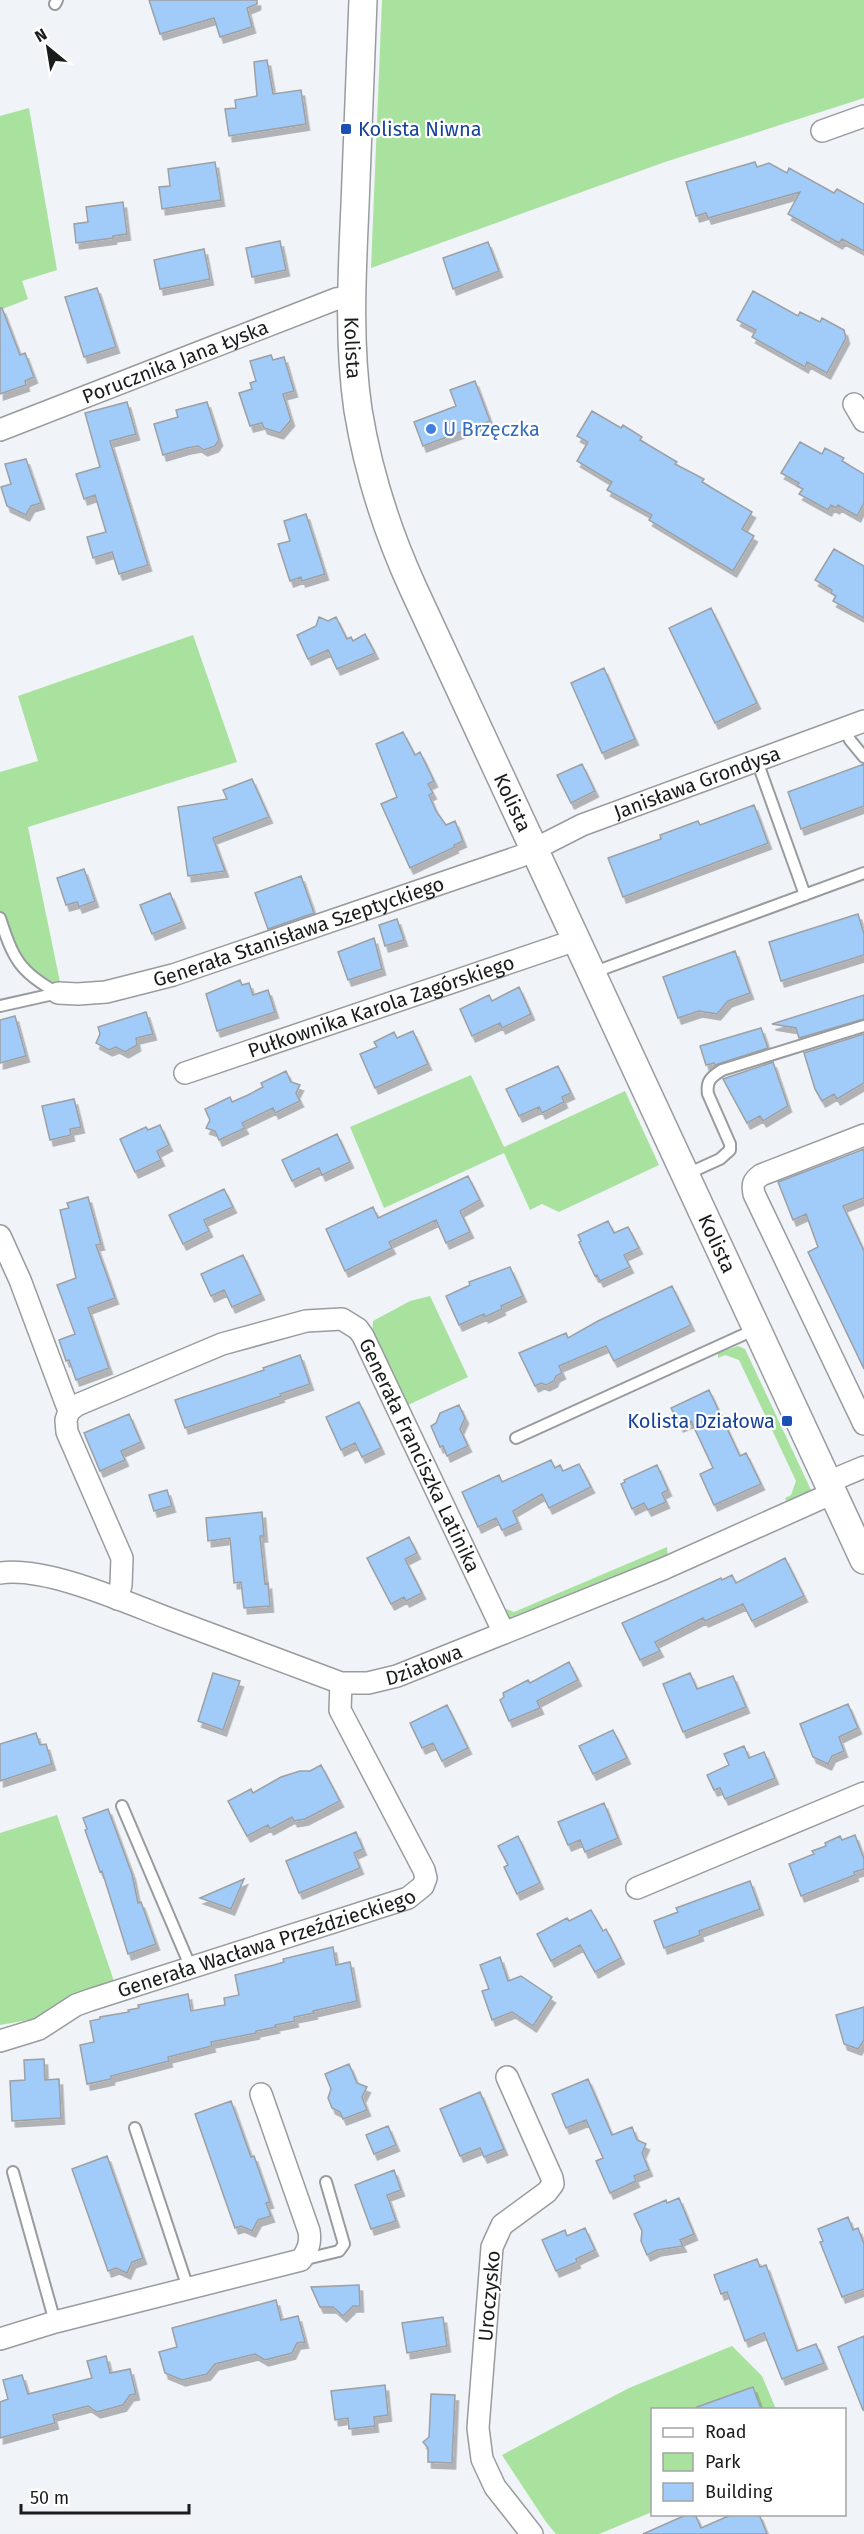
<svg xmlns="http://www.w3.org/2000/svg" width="864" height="2534" viewBox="0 0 864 2534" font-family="'Fira Sans',sans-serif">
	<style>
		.green { fill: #a8e29e }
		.building { fill: #a1cbf8; stroke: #9da0a4; stroke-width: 1.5; filter: url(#shadow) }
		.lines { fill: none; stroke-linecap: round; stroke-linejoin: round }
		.service-casing { stroke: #999c9f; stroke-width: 14 }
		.minor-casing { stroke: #999c9f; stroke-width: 24 }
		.tertiary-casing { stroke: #999c9f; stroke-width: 30 }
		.service { stroke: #fff; stroke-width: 10 }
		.minor { stroke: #fff; stroke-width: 21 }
		.tertiary { stroke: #fff; stroke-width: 27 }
		.transit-dot { fill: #1a4fb4; stroke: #fff; stroke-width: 2 }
		.shop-dot { fill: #3f7fe0; stroke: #fff; stroke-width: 2 }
		.labels { text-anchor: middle; stroke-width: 4.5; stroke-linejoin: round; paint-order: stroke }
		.transit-label { font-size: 20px; fill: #164399; stroke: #fff; text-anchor: start }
		.street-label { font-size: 20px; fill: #1a1b1c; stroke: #fff }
		.shop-label { font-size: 20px; fill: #366cbe; stroke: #fff; text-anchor: start }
	</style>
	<defs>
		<filter id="shadow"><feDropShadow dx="3.5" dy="6" stdDeviation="0" flood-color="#0004"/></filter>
	</defs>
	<rect width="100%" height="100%" fill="#f0f3f7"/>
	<path class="green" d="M382,0H864V98L665,162L371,268Z
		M29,108L57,270L22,281L28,299L0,310V116Z
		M193,635L237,762L28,827L61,987L24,964L0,928V772L38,761L18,696Z
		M471,1075L504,1147L625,1091L659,1165L559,1212L542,1204L530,1210L504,1153L384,1208L350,1127Z
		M430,1296L468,1377L406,1406L372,1337L373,1321L410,1301Z
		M738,1346L745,1349L811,1490L808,1496L788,1505L785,1498L791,1495L796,1481L739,1360L725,1355L718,1358V1353Z
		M667,1547L668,1558L513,1621L507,1619L501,1607L514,1612Z
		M57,1815L115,1984L40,2018L0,2025V1833Z
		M732,2346L762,2376L776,2409L652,2410V2512L599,2534H556L546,2522L502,2455L629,2388Z"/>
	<path class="building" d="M149,0H257V4L247,8L252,27L220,37L214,18L160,34Z
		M267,60L273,94L301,90L306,124L229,136L225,109L236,108L235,100L257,96L254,62Z
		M215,162L221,200L162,209L159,187L170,186L168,169Z
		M755,162L757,167L769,163L787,173L789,168L834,193L837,189L864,204V251L842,239L839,243L788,214L800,192L708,218L706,213L696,216L686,182Z
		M123,202L127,234L113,236V238L76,243L74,224L88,222L86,207Z
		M280,241L286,270L252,277L246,248Z
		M488,242L499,271L453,289L443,258Z
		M204,249L210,279L160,289L154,260Z
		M97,288L116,347L84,357L65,297Z
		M753,291L798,316L800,312L820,322L822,318L844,330L846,338L827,373L807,362L805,367L752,337L756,330L737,320Z
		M0,308H2L20,355L25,353L34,377L25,381L26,385L0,394Z
		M271,355L273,360L284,357L294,391L283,394L291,420L280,433L264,428L262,423L250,426L239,393L252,389L250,383L256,381L250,361Z
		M475,381L490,421L423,446L414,422L456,406L450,390Z
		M127,402L136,434L110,441L148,565L119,574L112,552L93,558L87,537L106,532L95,495L84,499L76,474L100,467L85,413Z
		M207,402L219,440L215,446L204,450L198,446L187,448L163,455L154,424L178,417L176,410Z
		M592,411L621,428L623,425L642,437L640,440L677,462L675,464L704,479L702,482L752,512L742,529L754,536L733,571L649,520L652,515L607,490L612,482L577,461L588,442L577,436Z
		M800,442L822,454L825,448L844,458L842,461L864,474V503L857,516L838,505L836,508L831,505L828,510L799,494L803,489L797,486L799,483L781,473Z
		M26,459L41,503L31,506L26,515L7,506L1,487L11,484L5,464Z
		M306,514L325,574L302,581L301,577L290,581L278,544L290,541L284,521Z
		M834,549L864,566V618L833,601L836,596L831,593L832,590L815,580Z
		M711,608L757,703L715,723L669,628Z
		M319,617L328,621L336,617L347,639L351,637L353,641L365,634L375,653L337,669L328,650L308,659L297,635L316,626Z
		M604,668L635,739L602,753L571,683Z
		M403,732L415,755L420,752L434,781L428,784L433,793L429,795L436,811L446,825L455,821L463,841L454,845L455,847L410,868L381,804L397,797L376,744Z
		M582,764L595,791L571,803L557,775Z
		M864,764V806L801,829L788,792Z
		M252,779L269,817L213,838L225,871L188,876L178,807L227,799L223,790Z
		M754,805L768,843L623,897L608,858L661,839L660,835L698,821L700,825Z
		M84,869L95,901L79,907L77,902L66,905L57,878Z
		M301,876L314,913L268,929L255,893Z
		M170,893L182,922L152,934L140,905Z
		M858,914L864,934V955L781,981L769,942Z
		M397,919L404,940L385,946L379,925Z
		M374,938L382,969L348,980L338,952Z
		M735,951L750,993L728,1001L717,1014L699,1011L678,1018L663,977Z
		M240,980L242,985L249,983L253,995L268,990L275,1012L217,1031L206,994Z
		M519,987L531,1014L502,1028L500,1023L472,1036L460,1009L489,995L492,1001Z
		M864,995V1019L799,1038L796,1028L772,1024Z
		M146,1012L153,1034L136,1038L137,1045L125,1052L116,1047L109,1050L96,1043L100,1034L98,1027Z
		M15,1016L26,1056L0,1063V1020Z
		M761,1028L768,1048L715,1065L714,1063L706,1065L700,1046Z
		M413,1031L428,1064L375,1088L360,1054L377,1047L374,1042L394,1032L397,1038Z
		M864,1034V1083L837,1099L834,1094L822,1101L815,1089L804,1053Z
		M773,1062L788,1106L763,1121L760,1116L747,1123L723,1079Z
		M558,1066L571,1093L562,1097L564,1102L542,1113L539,1107L519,1116L506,1089Z
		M286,1071L291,1082L300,1085L296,1093L300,1101L275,1113L273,1108L242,1123L245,1128L219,1140L215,1131L206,1128L210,1120L205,1109L230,1097L232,1102L248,1095L263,1087L261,1083Z
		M74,1099L81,1127L70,1129L71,1135L50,1140L42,1106Z
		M160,1125L169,1145L157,1151L161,1160L135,1172L120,1139L146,1127L148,1130Z
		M337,1134L350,1162L322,1175L319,1168L292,1181L282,1160Z
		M864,1149V1198L843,1206L864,1251V1369L808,1252L818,1247L806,1214L793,1220L778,1182Z
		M468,1176L480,1200L460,1211L470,1232L446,1243L436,1220L389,1242L392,1248L345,1271L326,1229L373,1207L378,1218Z
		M224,1189L233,1207L204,1220L209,1231L183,1244L169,1215Z
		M88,1197L101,1244L96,1245L115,1298L88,1308L109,1368L76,1380L69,1360L66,1361L59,1340L75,1334L57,1285L76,1278L60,1210L69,1208L67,1203Z
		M608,1221L614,1233L628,1227L639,1248L624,1255L630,1267L600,1281L597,1275L595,1276L579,1242L581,1241L578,1235Z
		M243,1255L261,1294L232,1307L224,1290L211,1296L201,1274Z
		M510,1267L523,1296L501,1306L502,1309L485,1317L484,1314L459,1325L446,1296L470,1285L469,1282Z
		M672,1286L691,1325L614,1361L606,1346L559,1366L562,1373L556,1376L554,1381L546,1385L541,1383L535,1386L519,1353L566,1333L568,1338L598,1321Z
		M300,1355L310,1384L280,1394L281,1396L185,1428L175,1400L264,1370L263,1368Z
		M709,1390L740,1456L746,1453L761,1484L714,1505L700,1474L713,1468L691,1421L680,1426L671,1408Z
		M359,1402L381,1448L362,1457L355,1443L341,1450L326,1417Z
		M459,1405L465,1418L460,1429L468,1446L447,1456L443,1446L440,1447L431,1426L436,1423L440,1413Z
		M129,1414L141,1442L121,1451L125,1460L100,1471L84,1433Z
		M551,1460L555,1468L560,1465L563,1471L579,1464L591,1487L549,1508L542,1494L513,1511L518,1523L502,1530L496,1518L478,1527L462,1492L499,1475L502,1482Z
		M657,1465L668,1490L662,1493L666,1502L648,1510L644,1503L632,1509L621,1484L625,1482L624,1480Z
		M167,1490L172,1506L154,1511L149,1495Z
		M262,1512L264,1536H260L265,1584L268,1583L270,1606L244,1608L241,1582L234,1583L230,1538L208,1541L206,1518Z
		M409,1537L417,1553L405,1559L422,1593L406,1601L404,1597L391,1604L367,1558Z
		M785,1558L804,1596L752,1621L743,1604L705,1621L703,1618L655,1642L660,1651L640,1660L622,1623L721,1578L722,1580L732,1575L736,1583Z
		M569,1662L578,1680L537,1701L540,1708L509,1721L500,1700L504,1697L503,1693L528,1680L530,1683Z
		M213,1673L240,1681L223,1730L198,1721Z
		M690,1673L697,1689L733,1676L746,1707L683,1732L663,1684Z
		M848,1704L858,1728L839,1737L844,1751L832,1756L828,1764L813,1757L800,1724Z
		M447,1705L468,1748L442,1761L433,1743L422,1748L410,1723Z
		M613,1730L627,1758L593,1774L579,1746Z
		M36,1733L40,1745L46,1744L52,1764L0,1781V1744Z
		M744,1746L749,1758L764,1752L775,1778L725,1799L720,1788L714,1790L707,1775L729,1765L724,1754Z
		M321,1765L340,1801L305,1819L294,1821L292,1817L270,1829L268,1825L247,1836L228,1801L251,1789L253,1793L281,1777L300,1771H310Z
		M604,1803L618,1838L585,1852L580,1840L568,1845L558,1822Z
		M108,1809L132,1874L138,1903L141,1902L156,1944L128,1954L102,1871L100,1872L85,1830L87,1829L83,1818Z
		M356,1832L363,1849L354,1853L360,1868L299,1893L286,1861Z
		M855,1835L864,1859V1869L854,1872L855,1875L801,1896L789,1864L814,1854L812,1851L826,1846L825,1843L840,1836L842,1840Z
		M518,1836L540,1883L517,1894L504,1867L508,1865L498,1846Z
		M244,1879L231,1909L200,1898Z
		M750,1881L760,1909L699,1931L700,1935L664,1948L654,1921L678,1912L676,1908Z
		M591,1910L603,1931L606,1929L621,1958L595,1972L580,1945L551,1961L537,1934L567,1918L569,1921Z
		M333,1947L336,1965L350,1962L357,2001L313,2011L314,2013L294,2017L295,2021L275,2025L276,2027L256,2031V2033L211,2042L212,2046L168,2057L169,2061L111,2076V2079L87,2084L80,2045L94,2042L90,2021L100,2019V2017L129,2012L128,2010L139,2008L138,2005L188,1994L191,2011L225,2005L224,1998L239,1995L235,1975L274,1965L284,1962L283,1959Z
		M500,1957L508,1981L521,1976L552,1997L533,2026L512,2012L492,2020L482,1991L489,1989L480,1965Z
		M864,2007V2040L858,2049L844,2044L836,2015Z
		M44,2059L45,2080L59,2079L61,2118L12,2121L10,2081L25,2080L24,2060Z
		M349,2064L357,2083L367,2087L362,2097L367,2110L343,2119L340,2112L332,2108L328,2098L331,2089L325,2074Z
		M588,2079L612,2135L632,2127L637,2140L646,2144L642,2153L649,2170L634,2176L636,2181L610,2193L596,2161L603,2158L586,2120L566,2128L552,2094Z
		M480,2092L504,2149L484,2157L480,2148L460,2156L440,2109Z
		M231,2101L251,2157L254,2156L270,2202L266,2203L271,2216L258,2220L252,2231L241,2226L235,2228L195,2114Z
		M388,2126L396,2145L374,2154L366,2135Z
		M107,2156L143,2258L132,2262L127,2273L116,2268L108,2271L72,2169Z
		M394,2170L401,2190L387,2195L396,2221L371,2229L355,2185Z
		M679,2198L694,2234L680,2240L683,2246L657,2250L647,2255L641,2241L642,2231L634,2214L666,2200L667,2203Z
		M848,2217L853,2230L858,2228L864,2244V2289L842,2297L820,2242L823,2241L818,2229Z
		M585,2228L595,2250L576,2259L577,2262L556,2271L542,2240L565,2230L567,2236Z
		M757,2259L760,2267L766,2265L797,2351L816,2344L824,2363L782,2379L764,2333L745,2341L727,2292L721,2294L714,2275Z
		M359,2285L360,2306H353L343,2316L333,2307H320L311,2287Z
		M276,2300L281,2320L298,2316L305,2342L297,2343L292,2353L265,2360L255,2354L215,2364L207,2374L182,2380L165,2373L159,2352L177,2347L172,2328Z
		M443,2317L447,2346L407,2353L402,2323Z
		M864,2336V2410H863L838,2347Z
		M106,2356L110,2373L130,2369L136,2394L130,2395L123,2405L97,2412L88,2406L53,2415L55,2423L0,2438V2402L8,2399L3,2380L22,2375L28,2394L92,2378L87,2361Z
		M385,2385L388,2415L374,2417L375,2426L349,2429L348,2418L335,2420L331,2391Z
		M753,2387L761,2409H698L697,2407Z
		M431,2394L455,2395L452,2463L428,2462V2448L423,2442L429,2437Z
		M688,2514H695L701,2528L733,2514H759L767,2534H643Z"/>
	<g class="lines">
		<g class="service-casing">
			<path id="service" d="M55,4L57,0
				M845,728L850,740L864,757
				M757,761L805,895
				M0,918C13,958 19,972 58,993
				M592,973L864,873
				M0,1006L58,993
				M687,1174L720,1159L730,1150V1144L708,1094C706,1081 711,1077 722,1070L864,1026
				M516,1438L756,1329
				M122,1806L191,1968
				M135,2128L188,2288
				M13,2172L55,2322
				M302,2260L339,2251L344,2244L326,2182"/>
		</g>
		<g class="minor-casing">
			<g id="minor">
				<path d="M822,131L864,116"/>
				<path d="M854,404L864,421"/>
				<path id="s1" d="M0,430L336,299L351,297"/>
				<path id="s2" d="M58,993L78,994L106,992L173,975L521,856L582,825L864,721"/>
				<path id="s3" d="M185,1073L576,940"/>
				<path d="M864,1135L761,1175C753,1181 752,1184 754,1194L864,1424"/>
				<path d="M0,1236L20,1280L69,1411L66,1420L67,1432L122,1558L121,1585L117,1599"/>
				<path id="s4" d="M69,1411L77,1405L222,1344L306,1321L342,1319L358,1329L363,1336L504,1633"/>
				<path d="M828,1482L864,1467"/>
				<path id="s5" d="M0,1573C46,1566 125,1602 170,1619C227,1640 284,1662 341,1683H368L397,1676L663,1569L833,1493"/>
				<path d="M637,1888L864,1793"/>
				<path id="s6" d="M0,2041L39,2029L76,2005L90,2000L408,1898L423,1886L426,1878L424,1870L340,1710L341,1683"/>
				<path d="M507,2077L552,2178L553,2184L547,2192L502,2225L492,2247L478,2428L482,2459L495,2487L532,2534"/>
				<path d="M0,2339L55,2322L301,2260C308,2250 311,2243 309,2231L261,2094"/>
			</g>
		</g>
		<g class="tertiary-casing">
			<g id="tertiary">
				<path id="s7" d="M363,0C360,68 358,137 355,205C352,273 348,342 358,410C368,471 387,531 413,588L864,1560"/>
			</g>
		</g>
		<use href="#service" class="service"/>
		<use href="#minor" class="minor"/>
		<use href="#tertiary" class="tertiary"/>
	</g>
	<g class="transit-dot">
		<rect x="340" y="123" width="12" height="12" rx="3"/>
		<rect x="781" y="1415" width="12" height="12" rx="3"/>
	</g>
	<circle class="shop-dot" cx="431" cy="429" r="6"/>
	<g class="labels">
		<g class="transit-label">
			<text x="358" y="136">Kolista Niwna</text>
			<text x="775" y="1428" text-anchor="end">Kolista Działowa</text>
		</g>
		<g class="street-label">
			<text dy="7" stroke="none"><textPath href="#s7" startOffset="348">Kolista</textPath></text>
			<text dy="7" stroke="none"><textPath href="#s1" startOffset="188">Porucznika Jana Łyska</textPath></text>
			<text dy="7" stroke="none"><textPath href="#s2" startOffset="676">Janisława Grondysa</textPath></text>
			<text dy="7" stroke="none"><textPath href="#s7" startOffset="834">Kolista</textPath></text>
			<text dy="7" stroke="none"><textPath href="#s2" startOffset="250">Generała Stanisława Szeptyckiego</textPath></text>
			<text dy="7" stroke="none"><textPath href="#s3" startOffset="207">Pułkownika Karola Zagórskiego</textPath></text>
			<text dy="7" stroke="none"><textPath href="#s7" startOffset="1320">Kolista</textPath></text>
			<text dy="7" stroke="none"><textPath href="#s4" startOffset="450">Generała Franciszka Latinika</textPath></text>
			<text dy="7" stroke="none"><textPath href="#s5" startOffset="446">Działowa</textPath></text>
			<text dy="7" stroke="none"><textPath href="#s6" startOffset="285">Generała Wacława Przeździeckiego</textPath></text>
			<text transform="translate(489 2296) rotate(-85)" y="7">Uroczysko</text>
		</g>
		<g class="shop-label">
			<text x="443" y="436">U Brzęczka</text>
		</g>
	</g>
	<rect x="651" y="2408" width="195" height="108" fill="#ffffff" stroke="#a3a4a4" stroke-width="1.5"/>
	<rect x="663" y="2428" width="30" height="9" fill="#ffffff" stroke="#a3a4a4" stroke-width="1.5"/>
	<text x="705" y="2438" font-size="18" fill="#1a1b1c">Road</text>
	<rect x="663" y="2453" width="30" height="18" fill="#a8e29e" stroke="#a3a4a4" stroke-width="1.5"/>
	<text x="705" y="2468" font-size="18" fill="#1a1b1c">Park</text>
	<rect x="663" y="2483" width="30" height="18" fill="#a1cbf8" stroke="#a3a4a4" stroke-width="1.5"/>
	<text x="705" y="2498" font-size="18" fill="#1a1b1c">Building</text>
	<g transform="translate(48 48) rotate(330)" stroke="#ffffff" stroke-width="4.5" paint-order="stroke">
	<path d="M0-4.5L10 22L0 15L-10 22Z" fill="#1a1b1c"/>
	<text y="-9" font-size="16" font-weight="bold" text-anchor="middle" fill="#1a1b1c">N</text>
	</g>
	<path d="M21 2504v9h168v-9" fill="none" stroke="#1a1b1c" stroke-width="3"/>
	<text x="30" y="2504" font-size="18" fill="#1a1b1c" stroke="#ffffff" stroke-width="4.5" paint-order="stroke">50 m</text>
</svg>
